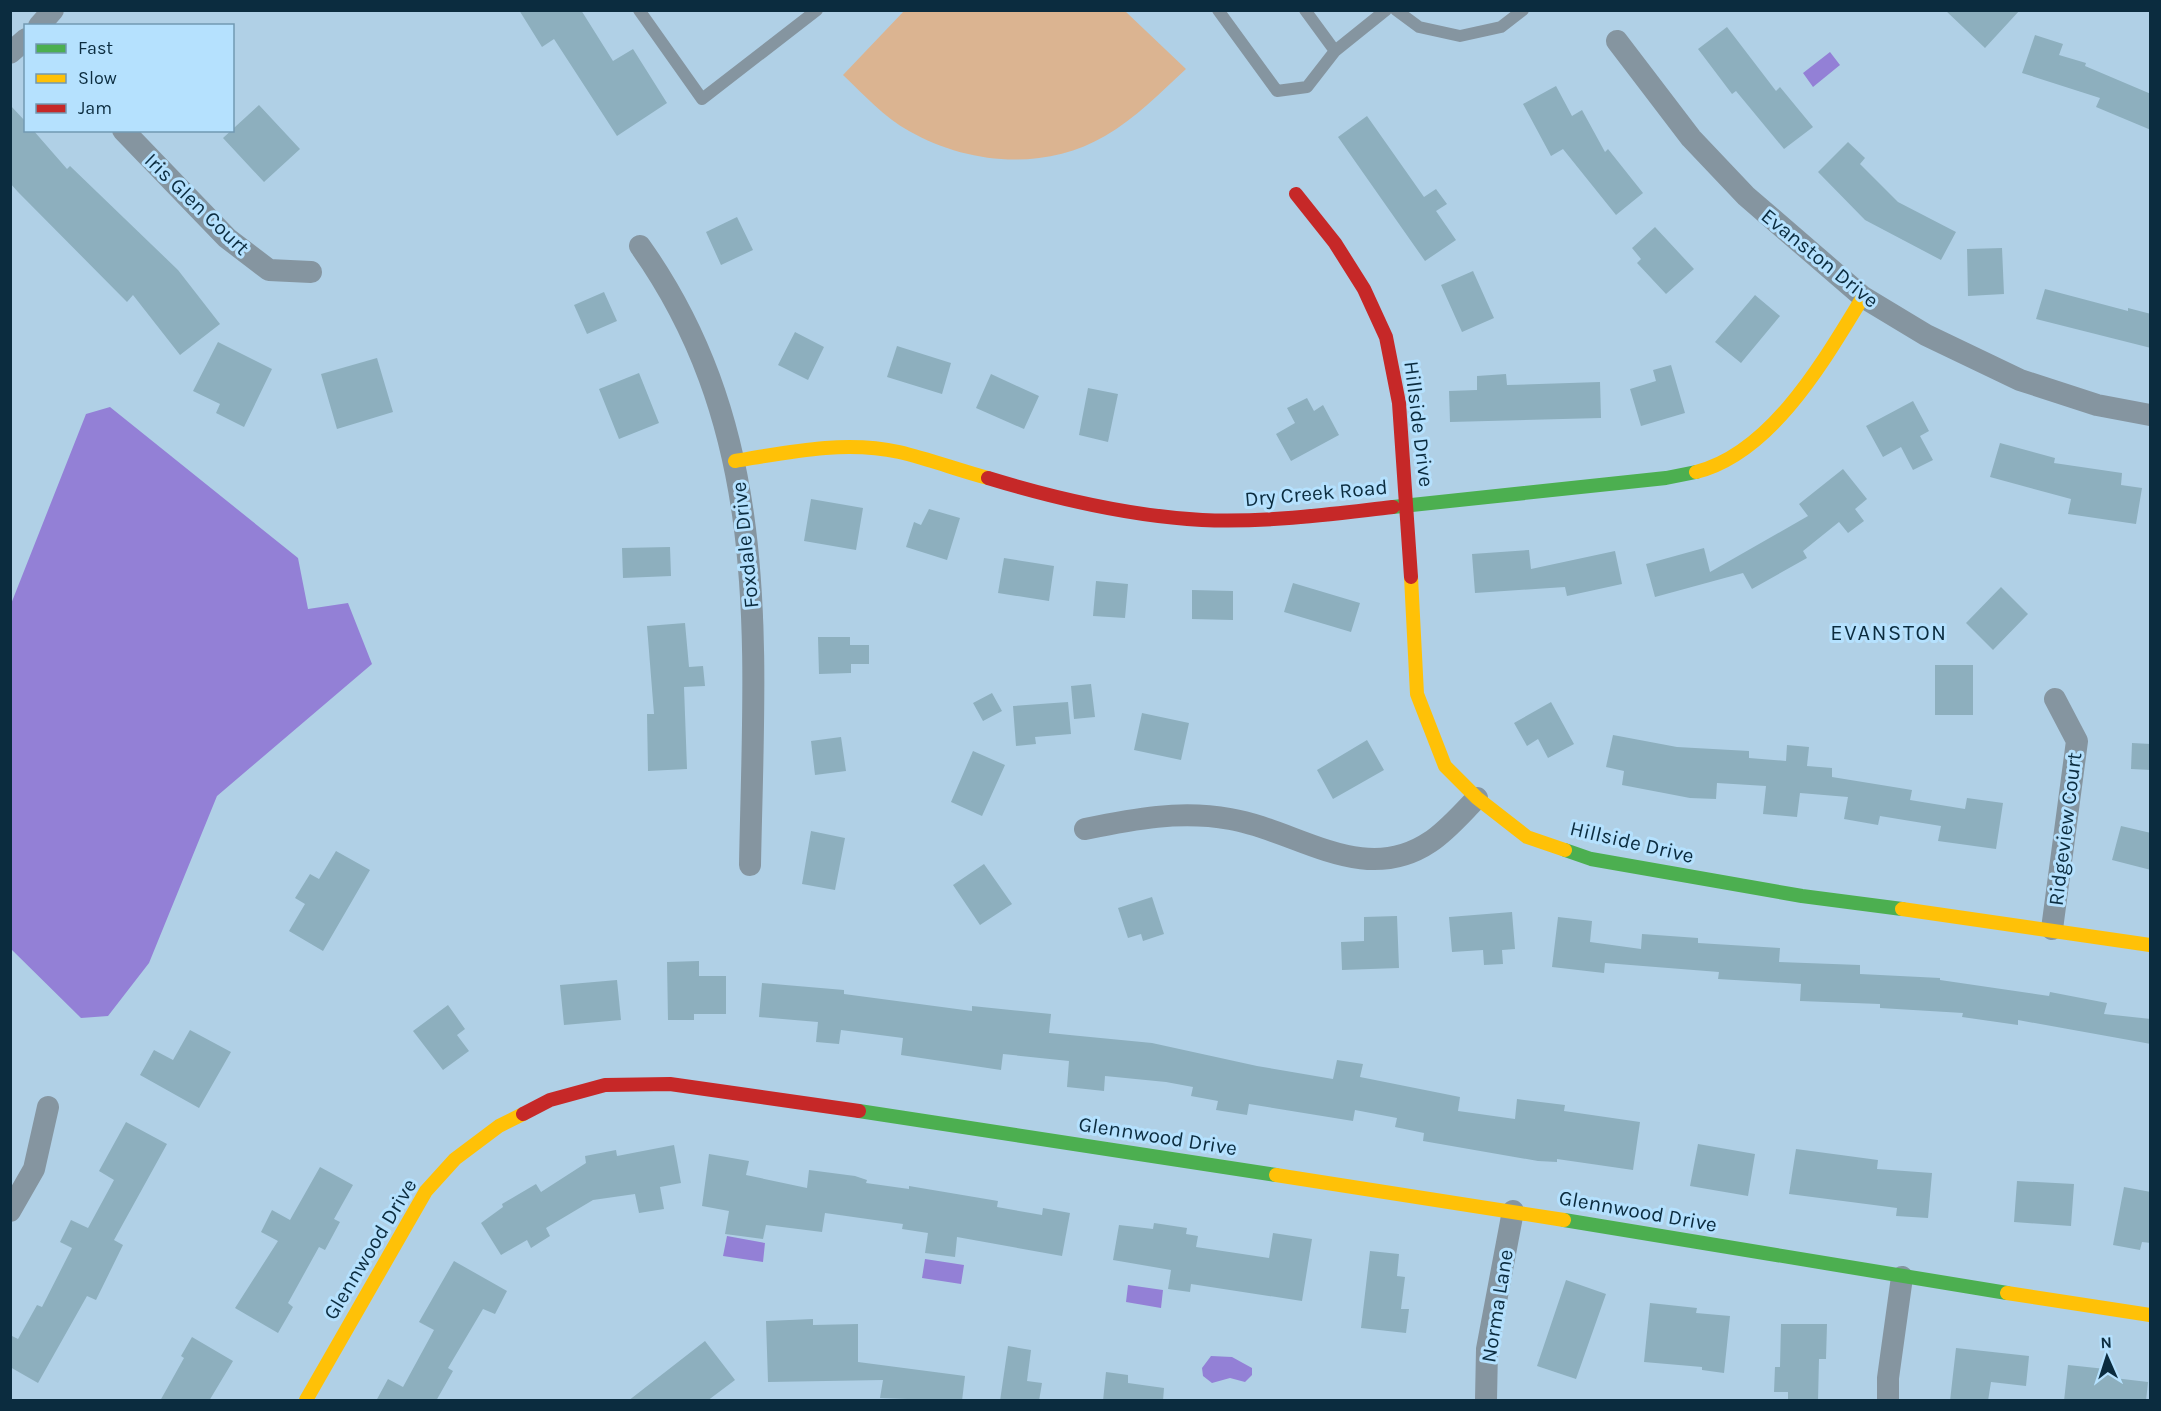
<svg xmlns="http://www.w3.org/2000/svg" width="2161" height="1411" viewBox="0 0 2161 1411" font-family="Karla,sans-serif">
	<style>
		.green { fill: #dbb491 }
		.water { fill: #9380d6 }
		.building { fill: #8dafbe }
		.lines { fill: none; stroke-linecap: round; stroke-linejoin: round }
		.lane { stroke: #8595a0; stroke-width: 12 }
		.street { stroke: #8595a0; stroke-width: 22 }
		.fast { stroke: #4caf50; stroke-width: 14 }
		.slow { stroke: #ffc107; stroke-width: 14 }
		.jam { stroke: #c62828; stroke-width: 14 }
		.labels { text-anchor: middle; stroke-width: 6; stroke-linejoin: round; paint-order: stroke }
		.street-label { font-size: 21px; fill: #0b2c3f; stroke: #b5e1fe }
		.neighbourhood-label { font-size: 22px; letter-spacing: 1.5px; fill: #0b2c3f; stroke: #b5e1fe }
	</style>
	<rect width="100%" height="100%" fill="#b0d0e6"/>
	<path class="green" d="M904,11H1125L1186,69C1160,93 1136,118 1105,136C1045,171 969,165 909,131C884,117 864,95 843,75Z"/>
	<path class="water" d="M1830,52L1840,65L1813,87L1803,73Z
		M110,407L298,558L308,609L348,603L372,664L217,796L149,963L108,1016L81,1018L11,949V604L86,414Z
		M727,1236L765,1243L763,1262L723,1256Z
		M925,1259L964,1265L961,1284L922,1278Z
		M1128,1285L1163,1290L1161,1308L1126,1302Z
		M1211,1356L1232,1357L1252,1368V1375L1245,1382L1230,1378L1212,1383L1203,1376L1202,1368Z"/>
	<path class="building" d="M519,10H581L613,61L633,49L667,103L617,136L554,39L542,47Z
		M1945,10H2020L1985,48Z
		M1727,27L1776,91L1780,87L1813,127L1784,149L1736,91L1732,94L1698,49Z
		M2035,35L2063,44L2059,55L2086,63L2085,66L2151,94V130L2096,107L2100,98L2022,73Z
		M1556,86L1572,116L1582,110L1605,152L1608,149L1643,193L1616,215L1563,149L1551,156L1523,104Z
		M10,105L26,122V130H33L67,169L70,166L178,270L220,324L180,355L133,295L127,302L18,192L10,183Z
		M259,105L300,149L264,182L223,138Z
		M1367,116L1424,197L1436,189L1447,204L1436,211L1456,240L1425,261L1338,137Z
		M1848,142L1865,158L1860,164L1898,202L1956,232L1941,260L1865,220L1818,172Z
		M737,217L753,250L721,265L706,232Z
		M1655,227L1694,269L1666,294L1637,263L1641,259L1632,248Z
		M2002,248L2004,294L1968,296L1967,249Z
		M1473,271L1494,318L1462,332L1441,285Z
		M2045,289L2128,311V308L2151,314V348L2036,319Z
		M604,292L617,321L587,334L574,305Z
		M1755,295L1780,316L1741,363L1715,342Z
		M795,332L824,347L808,380L778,365Z
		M218,342L272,369L244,427L216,413L220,404L193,391Z
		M897,346L951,363L942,394L887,377Z
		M377,358L393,412L337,429L321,374Z
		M1671,365L1685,413L1641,426L1630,389L1656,381L1653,370Z
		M639,373L659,423L619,439L599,389Z
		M991,374L1039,396L1024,429L976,408Z
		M1506,374L1507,385L1600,382L1601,418L1450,422L1449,391L1477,390V376Z
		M1088,388L1118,394L1108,442L1079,435Z
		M1307,398L1314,411L1323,405L1339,435L1291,461L1276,434L1295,423L1287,408Z
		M1913,401L1929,431L1920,436L1933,460L1913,470L1901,447L1883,457L1866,426Z
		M2000,443L2055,458L2054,463L2122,473L2121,485L2142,488L2136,524L2068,514L2071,499L1990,477Z
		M1843,469L1867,499L1855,509L1864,521L1848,533L1839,522L1803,551L1807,558L1752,589L1743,573L1655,597L1646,564L1704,548L1710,572L1808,516L1799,504Z
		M811,499L863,508L856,550L804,541Z
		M929,509L960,518L947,560L906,547L914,522L921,525Z
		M670,547L671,576L623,578L622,548Z
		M1529,550L1531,569L1615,551L1622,584L1567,596L1565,587L1475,593L1472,554Z
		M1004,558L1054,566L1049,601L998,593Z
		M1096,581L1128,584L1125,618L1093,616Z
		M1293,583L1360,603L1351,632L1284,612Z
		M2001,587L2028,614L1993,650L1966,623Z
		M1192,590L1233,591V620L1192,619Z
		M685,623L689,667L703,666L705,686L684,687L687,769L648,771L647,714H654L647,626Z
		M818,637H850V645H869V664H851V673L819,674Z
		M1935,665H1973V715H1935Z
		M1091,684L1095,717L1074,719L1071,686Z
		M992,693L1002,711L983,721L973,703Z
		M1068,702L1071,734L1035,737L1036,744L1016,746L1013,706Z
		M1551,702L1574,744L1548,758L1538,739L1527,746L1514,723Z
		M1142,713L1189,723L1181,760L1134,750Z
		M1613,735L1677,747L1749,751V758L1786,761L1787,745L1809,747L1807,766L1832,768V777L1912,790L1910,800L1965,809L1967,798L2003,803L1996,849L1938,841L1941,826L1880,816L1878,825L1844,819L1848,797L1800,793L1797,817L1763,814L1766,786L1717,783L1716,799L1690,798L1622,785L1624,771L1606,767Z
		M841,737L846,771L815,775L811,741Z
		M1367,740L1384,770L1333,799L1317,770Z
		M2132,743L2151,744V770L2131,769Z
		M973,751L1005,765L982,816L951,802Z
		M2121,826L2151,833V870L2112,860Z
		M811,831L845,838L835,890L802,884Z
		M336,851L370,870L323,951L289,931L305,904L295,898L310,874L319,879Z
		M984,864L1012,904L980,925L953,885Z
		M1152,897L1164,934L1143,941L1141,934L1128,938L1118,908Z
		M1512,912L1515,949L1502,950L1503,964L1484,965L1483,950L1452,952L1449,917Z
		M1397,916L1399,968L1342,970L1341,942L1364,941V917Z
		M1558,917L1592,921L1590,942L1641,949L1642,934L1698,938V943L1780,948L1779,962L1860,965V974L1940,978V980L2049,996L2050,992L2107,1003L2104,1014L2151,1019V1044L2018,1020V1025L1962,1017L1963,1013L1880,1008V1004L1800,1001L1801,984L1718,979L1719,972L1605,963L1604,973L1552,967Z
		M699,961V976H726V1014H694V1020H668L667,962Z
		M617,980L621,1020L564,1025L560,985Z
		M762,983L844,990V994L972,1011V1006L1051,1014L1049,1033L1152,1043L1257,1066L1333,1079L1337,1060L1363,1064L1360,1077L1460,1097L1458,1111L1515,1119L1517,1099L1565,1105L1564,1111L1640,1122L1633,1170L1557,1159V1162L1538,1161L1423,1141L1424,1133L1395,1127L1397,1118L1355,1110L1353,1121L1249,1104L1247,1115L1216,1110L1218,1101L1191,1096L1193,1087L1166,1082L1105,1076L1104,1091L1067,1087L1069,1061L1003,1054L1001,1070L901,1055L903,1038L841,1030L839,1044L816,1042L818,1022L759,1017Z
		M448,1005L465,1029L457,1035L469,1051L443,1070L413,1031Z
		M190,1030L231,1052L199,1108L140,1075L154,1050L173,1060Z
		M126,1122L167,1144L114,1240L123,1245L96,1300L87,1296L38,1383L10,1367V1335L18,1339L37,1305L42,1307L72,1248L60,1242L71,1220L88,1228L114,1180L99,1171Z
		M1698,1144L1755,1154L1748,1196L1690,1186Z
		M674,1145L681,1183L660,1187L664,1209L639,1213L635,1194L593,1200L546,1228L550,1236L531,1248L527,1240L501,1255L481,1223L503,1207L502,1204L536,1184L541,1192L586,1163L585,1156L616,1150L617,1156Z
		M1796,1149L1878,1160L1877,1169L1932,1173L1928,1218L1896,1216L1897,1208L1789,1194Z
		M709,1154L749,1161L746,1175L807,1188L809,1170L855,1176L867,1180L866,1183L909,1189V1186L998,1201L997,1207L1042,1215L1043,1208L1070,1213L1062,1256L957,1237L955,1257L925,1253L928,1233L902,1229L903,1224L825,1213L822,1232L766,1225L763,1239L725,1234L729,1211L702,1206Z
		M320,1167L353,1185L334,1219L340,1222L325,1250L319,1247L288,1303L293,1307L278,1333L235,1308L278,1241L261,1232L272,1210L290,1220Z
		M2017,1181L2074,1184L2071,1226L2014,1222Z
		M2124,1187L2151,1192V1243L2142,1242L2140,1250L2113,1245Z
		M1154,1223L1187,1228L1186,1234L1198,1236L1196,1247L1269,1258L1273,1233L1312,1239L1302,1301L1191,1284L1190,1292L1168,1289L1171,1270L1113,1260L1119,1225L1153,1229Z
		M1370,1251L1399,1254L1397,1276L1405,1277L1401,1309H1409L1406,1333L1361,1328Z
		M454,1261L507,1291L495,1314L483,1309L448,1368L453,1371L436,1401H376L388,1379L403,1387L434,1330L419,1322Z
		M1566,1280L1606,1294L1576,1379L1537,1366Z
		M1650,1303L1697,1308L1696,1313L1730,1316L1724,1373L1702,1370V1367L1644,1362Z
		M813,1319V1325L858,1324V1362L965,1376L962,1401L880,1398L883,1380L768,1382L766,1321Z
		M1781,1324H1827L1826,1359H1819L1818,1401H1788V1392H1774L1775,1367H1780Z
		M192,1337L233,1361L209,1401H160L184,1358L181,1356Z
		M705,1341L735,1380L707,1401H628Z
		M1008,1346L1031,1350L1027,1381L1042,1383L1039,1401H1000Z
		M1956,1348L2029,1356L2026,1386L1991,1382L1988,1401H1950Z
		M2068,1365L2115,1370L2114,1378L2148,1382L2146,1401H2064Z
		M1106,1372L1128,1375V1383L1164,1388L1163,1401H1103Z"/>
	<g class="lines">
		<path class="lane" d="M639,10L702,99L817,10
			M1218,10L1277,91L1307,87L1335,51
			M1305,10L1335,51L1386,10
			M1396,10L1419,27L1460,36L1501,27L1523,10"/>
		<path class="street" d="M39,26L53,10
			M1617,41L1691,138L1746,196L1863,297L1926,335L2020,380L2097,405L2150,415
			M10,53L26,39
			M123,130L227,238L269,270L311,272
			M640,246C774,435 754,646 750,865
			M1085,829C1134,819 1180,810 1230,819C1297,830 1363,887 1430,842C1447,831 1462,813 1477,798
			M2052,929L2077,741L2055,699
			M10,1211L34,1169L48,1107
			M1486,1400L1487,1349L1513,1211
			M1888,1400V1378L1902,1277"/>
		<path class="fast" d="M1393,507L1666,478L1696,472
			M1565,850L1591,859L1802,896L1902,909
			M859,1111L1276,1175
			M1564,1220L2007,1293"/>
		<path class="slow" d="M735,461C789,452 845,440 899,452C929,459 958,470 988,478
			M1696,472C1772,453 1825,359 1863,297
			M1411,577L1417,694L1445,766L1477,798L1527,837L1565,850
			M1902,909L2150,945
			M1276,1175L1564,1220
			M2007,1293L2150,1315
			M306,1400L426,1191L455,1159L499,1126L523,1114"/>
		<path class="jam" d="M1296,194L1335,243L1364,289L1386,337L1399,403L1411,577
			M988,478C1057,499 1130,516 1202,520C1266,523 1330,514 1393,507
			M523,1114L550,1100L605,1085L670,1084L859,1111"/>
	</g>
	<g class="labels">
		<g class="street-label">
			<text transform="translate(197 204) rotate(44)" y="7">Iris Glen Court</text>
			<text transform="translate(1820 258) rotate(39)" y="7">Evanston Drive</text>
			<text transform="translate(1419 424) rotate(83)" y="7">Hillside Drive</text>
			<text transform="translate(1316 493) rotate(-5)" y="7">Dry Creek Road</text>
			<text transform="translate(745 545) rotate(-96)" y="7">Foxdale Drive</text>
			<text transform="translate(2065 829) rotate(-83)" y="7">Ridgeview Court</text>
			<text transform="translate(1632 842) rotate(13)" y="7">Hillside Drive</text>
			<text transform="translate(1158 1136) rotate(9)" y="7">Glennwood Drive</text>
			<text transform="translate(1638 1211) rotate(10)" y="7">Glennwood Drive</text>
			<text transform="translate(370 1249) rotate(-59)" y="7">Glennwood Drive</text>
			<text transform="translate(1497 1306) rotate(-81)" y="7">Norma Lane</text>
		</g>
		<g class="neighbourhood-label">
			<text x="1889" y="640">EVANSTON</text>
		</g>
	</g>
	<rect width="2161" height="1411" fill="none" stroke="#0b2c3f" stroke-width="24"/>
	<rect x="24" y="24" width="210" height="108" fill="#b5e1fe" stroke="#7199b2" stroke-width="1.5"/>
	<rect x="36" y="44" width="30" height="9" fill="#4caf50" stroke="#7199b2" stroke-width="1.5"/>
	<text x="78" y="54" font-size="18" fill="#0b2c3f">Fast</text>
	<rect x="36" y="74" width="30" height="9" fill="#ffc107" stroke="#7199b2" stroke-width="1.5"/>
	<text x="78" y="84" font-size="18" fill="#0b2c3f">Slow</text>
	<rect x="36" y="104" width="30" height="9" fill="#c62828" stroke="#7199b2" stroke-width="1.5"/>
	<text x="78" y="114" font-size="18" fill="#0b2c3f">Jam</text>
	<g transform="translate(2107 1357) rotate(357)" stroke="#b5e1fe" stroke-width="4.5" paint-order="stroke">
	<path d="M0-4.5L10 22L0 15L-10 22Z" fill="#0b2c3f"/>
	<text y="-9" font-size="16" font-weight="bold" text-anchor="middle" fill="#0b2c3f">N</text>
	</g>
</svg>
